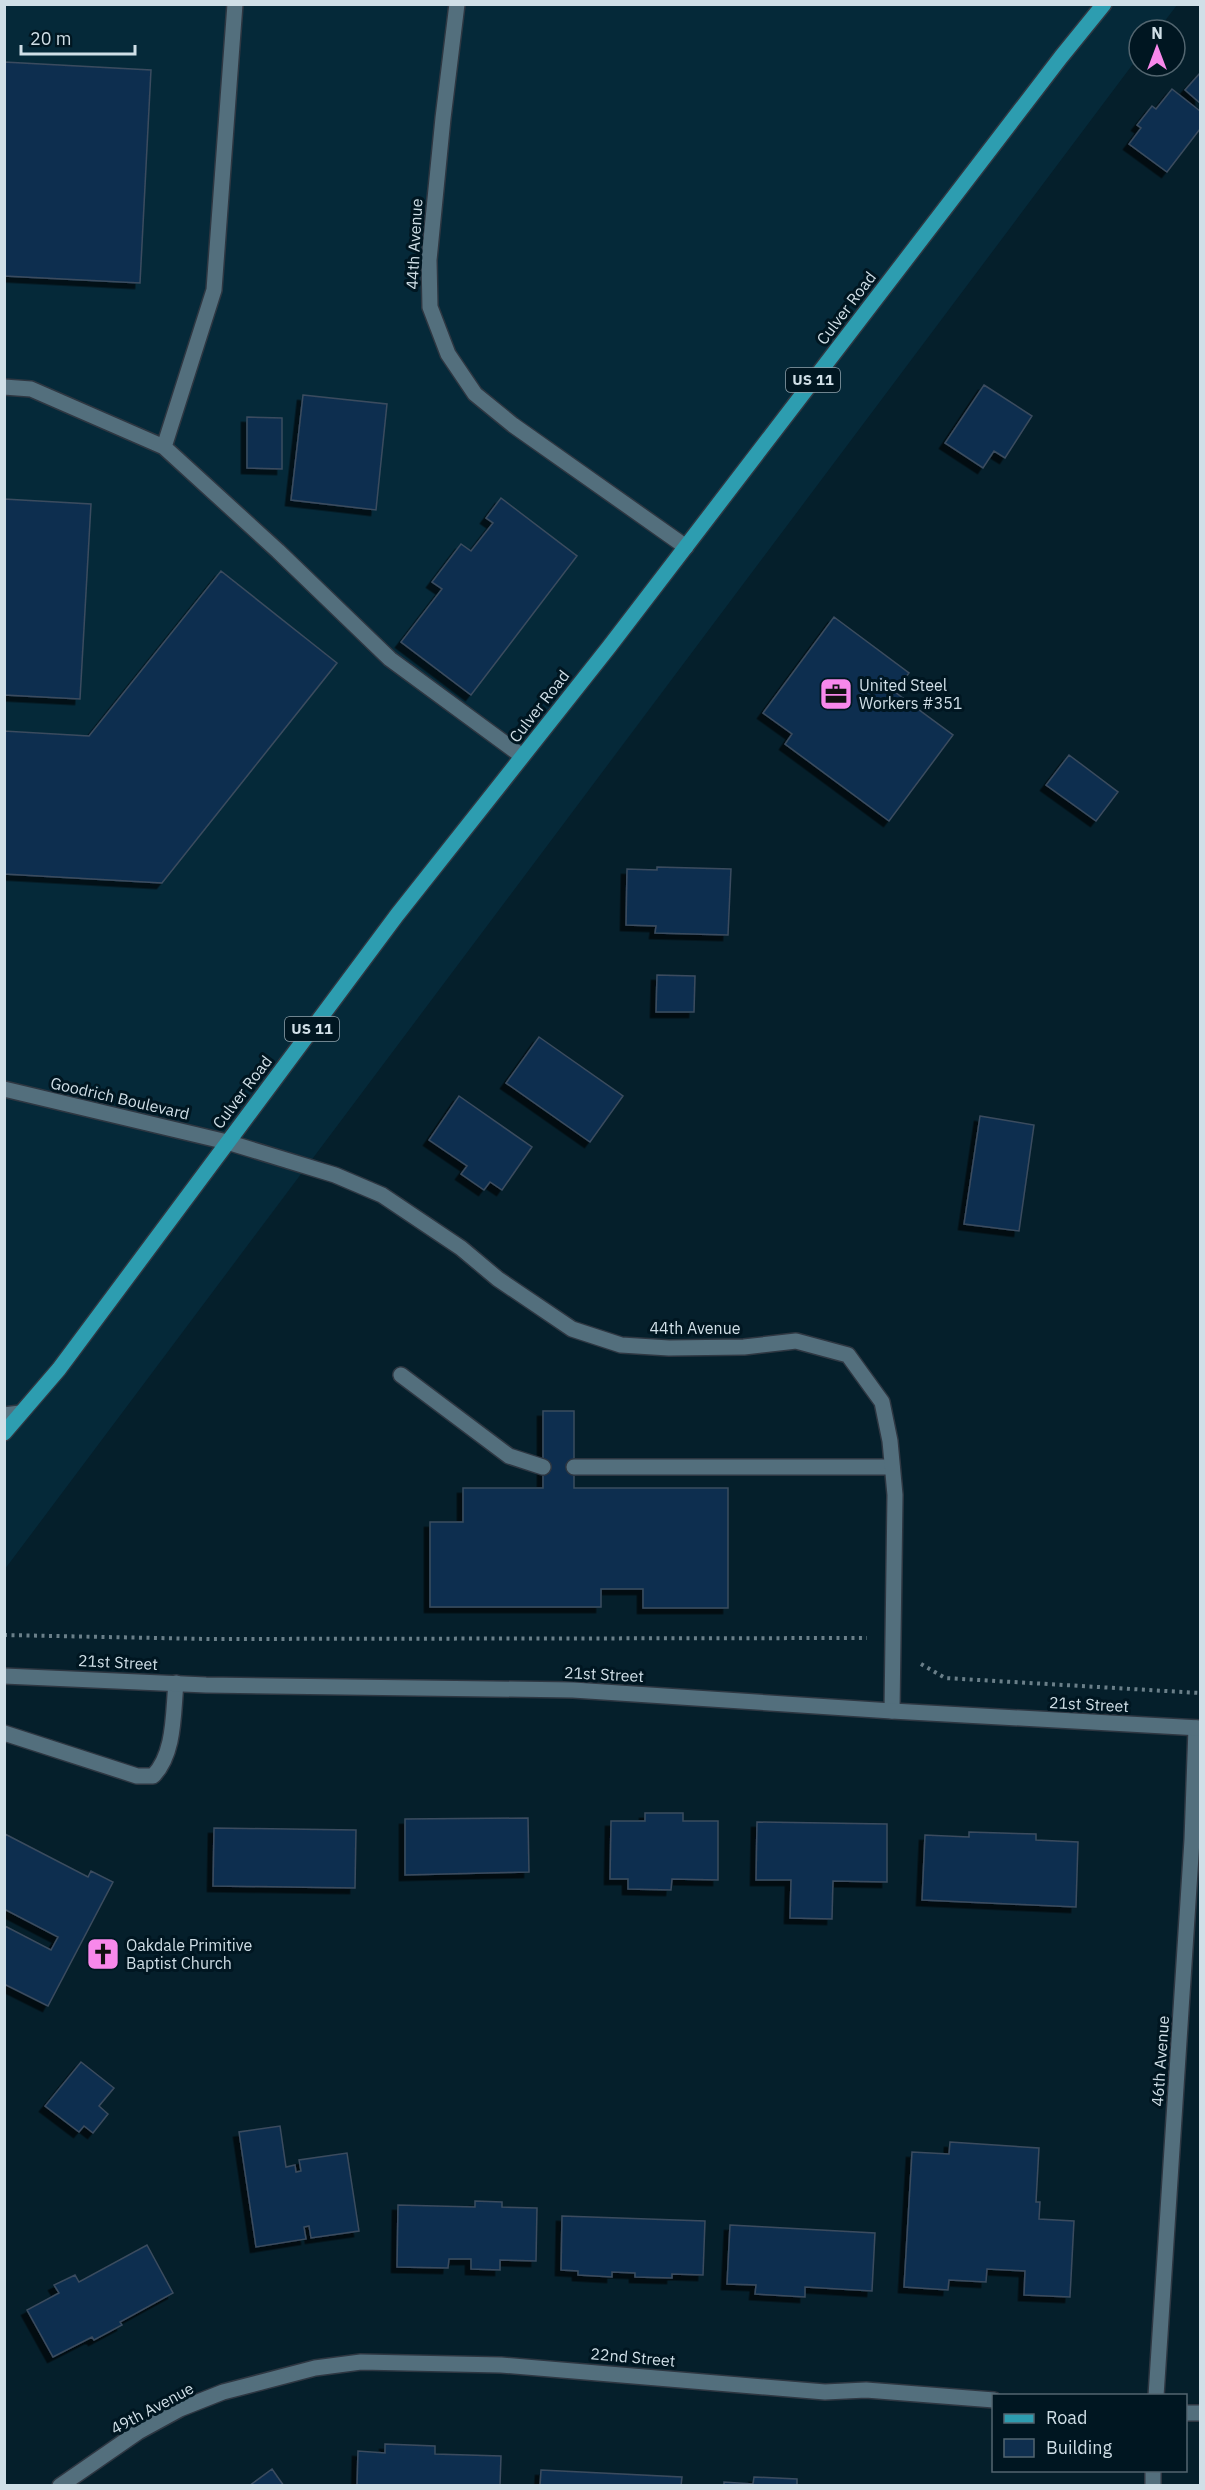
<svg xmlns="http://www.w3.org/2000/svg" width="1205" height="2490" viewBox="0 0 1205 2490" font-family="'IBM Plex Sans',sans-serif">
	<style>
		.built { fill: #052939 }
		.building { fill: #0f2f4f; stroke: #3b4c5f; stroke-width: 1.5; filter: url(#shadow) }
		.lines { fill: none; stroke-linecap: round; stroke-linejoin: round }
		.service-casing { stroke: #2e3742; stroke-width: 18 }
		.minor-casing { stroke: #2e3742; stroke-width: 18 }
		.tertiary-casing { stroke: #2e3742; stroke-width: 18 }
		.primary-casing { stroke: #2e3742; stroke-width: 18 }
		.path { stroke: #6a7f89; stroke-width: 4; stroke-dasharray: 3 4.5; stroke-linecap: butt }
		.service { stroke: #536f7d; stroke-width: 15 }
		.minor { stroke: #536f7d; stroke-width: 15 }
		.tertiary { stroke: #536f7d; stroke-width: 15 }
		.primary { stroke: #2d9db0; stroke-width: 15 }
		.labels { text-anchor: middle; stroke-width: 6; stroke-linejoin: round; paint-order: stroke }
		.shield { fill: #001621; stroke: #92a3ac; stroke-width: 1.5 }
		.shield-label { font-size: 15px; font-weight: bold; fill: #d0dfe7 }
		.street-label { font-size: 16px; fill: #d0dfe7; stroke: #001621 }
		.poi-label { font-size: 16px; fill: #d0dfe7; stroke: #001621; text-anchor: start }
	</style>
	<defs>
		<filter id="shadow"><feDropShadow dx="-5.5" dy="5.5" stdDeviation="0" flood-color="#0009"/></filter>
	</defs>
	<rect width="100%" height="100%" fill="#051f2b"/>
	<path class="built" d="M5,5H1177L1158,30H1139V56L5,1569Z"/>
	<path class="building" d="M4,62L151,70L140,283L4,276Z
		M1200,73V103L1185,90Z
		M1172,89L1200,111V129L1167,172L1129,144L1141,128L1137,125L1152,106L1156,109Z
		M984,385L1032,416L1005,458L994,451L983,468L945,443Z
		M303,395L387,404L376,510L291,500Z
		M247,417L282,418V469L247,468Z
		M501,498L577,556L471,695L401,642L442,589L432,582L461,544L471,551L493,523L486,518Z
		M4,499L91,504L80,699L4,695Z
		M221,571L337,663L162,883L4,874V731L89,736Z
		M834,617L909,673L895,692L953,735L889,821L785,744L792,734L763,713Z
		M1069,755L1118,792L1096,821L1046,785Z
		M657,867L731,869L728,935L655,933L656,926L626,925L627,869L657,870Z
		M657,975L695,976L694,1012H656Z
		M539,1037L623,1096L590,1142L506,1083Z
		M459,1096L532,1147L502,1190L490,1182L484,1190L461,1174L467,1166L429,1140Z
		M980,1116L1034,1125L1019,1231L964,1224Z
		M543,1411H574V1488H728V1608H643V1589H601V1607H430V1522H463V1488H543Z
		M645,1813H683V1821H718V1880L672,1879L671,1890L628,1889V1879H610L611,1821H645Z
		M528,1818L529,1872L405,1875V1819Z
		M757,1822L887,1824V1882L833,1881L832,1919L790,1918L791,1880H756Z
		M214,1828L356,1830L355,1888L213,1886Z
		M969,1832L1036,1834V1840L1078,1842L1076,1907L922,1900L925,1835L969,1837Z
		M5,1834L88,1877L91,1871L113,1882L48,2006L4,1984L5,1926L51,1950L58,1937L4,1909Z
		M81,2062L114,2088L99,2106L108,2114L93,2133L84,2126L79,2132L45,2106Z
		M280,2126L286,2167L295,2165L296,2172L301,2171L299,2160L347,2153L359,2231L311,2238L309,2226L304,2227L306,2239L256,2247L239,2132Z
		M950,2142L1039,2148L1036,2202H1040L1039,2219L1074,2221L1070,2297L1024,2295L1025,2271L987,2269L986,2282L949,2280L948,2290L904,2287L912,2152L949,2154Z
		M475,2201L502,2202V2207L537,2208L536,2261L500,2260V2270L471,2269V2259H449L448,2268L397,2267L398,2205L475,2207Z
		M562,2216L705,2221L703,2275L672,2274V2278L635,2277V2273L612,2272V2277L578,2275V2271L561,2270Z
		M730,2225L875,2233L872,2291L805,2287V2297L755,2294L756,2285L727,2284Z
		M147,2245L173,2293L120,2322L122,2325L94,2340L92,2337L53,2357L27,2310L59,2293L54,2285L75,2275L79,2282Z
		M385,2444L435,2446V2454L501,2456L500,2486H357L358,2451L385,2453Z
		M272,2469L284,2486H249Z
		M541,2470L682,2477L681,2486H540Z
		M754,2477L797,2479V2486H724V2482L753,2484Z"/>
	<g class="lines">
		<g class="service-casing">
			<path id="service" d="M4,387L31,389L164,447L278,551L390,659L522,756
				M164,447L214,290L235,4
				M401,1375L509,1456L543,1467
				M4,1415L20,1413
				M574,1467H892
				M4,1733L137,1776H153C175,1754 173,1713 176,1683"/>
		</g>
		<g class="minor-casing">
			<path id="minor" d="M457,4L443,118L429,260L430,307L448,354L475,394L513,425L686,547
				M227,1142L335,1175L382,1195L461,1248L498,1279L572,1329L621,1345L669,1348L744,1347L796,1341L848,1355L882,1402L890,1441L895,1495L892,1711
				M1156,2396L1192,1840L1196,1728
				M1186,2413H1200
				M60,2486L138,2432L180,2409L223,2392L315,2368L361,2362L501,2365L825,2392L866,2390L994,2400
				M1153,2486V2470"/>
		</g>
		<g class="tertiary-casing">
			<path id="tertiary" d="M4,1089L227,1142
				M4,1676L206,1685L573,1690L892,1711L1200,1728"/>
		</g>
		<g class="primary-casing">
			<path id="primary" d="M4,1433L59,1369L397,915L609,647L1061,57L1104,4"/>
		</g>
		<path class="path" d="M4,1635L207,1639L867,1638
			M921,1664L945,1678L1200,1693"/>
		<use href="#service" class="service"/>
		<use href="#minor" class="minor"/>
		<use href="#tertiary" class="tertiary"/>
		<use href="#primary" class="primary"/>
	</g>
	<defs>
		<g id="office-square" transform="scale(1.725)"><rect x="-9" y="-9" width="18" height="18" rx="4" fill="#f888eb" stroke="#001621"/><path d="M-6-3h4V-5.5h4V-3h4V5H-6ZM-1-4.5V-3h2v-1.5ZM-6 0V1H6V0Z" fill="#111"/></g>
		<g id="church-square" transform="scale(1.725)"><rect x="-9" y="-9" width="18" height="18" rx="4" fill="#f888eb" stroke="#001621"/><path d="M-1.2-6h2.4v3.5h3.3v2.4h-3.3V6h-2.4V-.1h-3.3v-2.4h3.3Z" fill="#111"/></g>
	</defs>
	<g fill-rule="evenodd">
		<use href="#office-square" x="836" y="694"/>
		<use href="#church-square" x="103" y="1954"/>
	</g>
	<g class="labels">
		<g class="shield">
			<rect x="786" y="368" width="54" height="24" rx="4.5"/>
			<rect x="285" y="1017" width="54" height="24" rx="4.5"/>
		</g>
		<g class="shield-label">
			<text x="813" y="385">US 11</text>
			<text x="312" y="1034">US 11</text>
		</g>
		<g class="street-label">
			<text transform="translate(414 244) rotate(-87)" y="6">44th Avenue</text>
			<text transform="translate(846 308) rotate(-53)" y="6">Culver Road</text>
			<text transform="translate(539 706) rotate(-52)" y="6">Culver Road</text>
			<text transform="translate(242 1092) rotate(-53)" y="6">Culver Road</text>
			<text transform="translate(120 1098) rotate(13)" y="6">Goodrich Boulevard</text>
			<text x="695" y="1334">44th Avenue</text>
			<text transform="translate(118 1662) rotate(3)" y="6">21st Street</text>
			<text transform="translate(604 1674) rotate(3)" y="6">21st Street</text>
			<text transform="translate(1089 1704) rotate(3)" y="6">21st Street</text>
			<text transform="translate(1160 2061) rotate(-86)" y="6">46th Avenue</text>
			<text transform="translate(633 2357) rotate(5)" y="6">22nd Street</text>
			<text transform="translate(152 2408) rotate(-28)" y="6">49th Avenue</text>
		</g>
		<g class="poi-label">
			<text x="859" y="691">United Steel<tspan x="859" dy="18">Workers #351</tspan></text>
			<text x="126" y="1951">Oakdale Primitive<tspan x="126" dy="18">Baptist Church</tspan></text>
		</g>
	</g>
	<rect width="1205" height="2490" fill="none" stroke="#d0dfe7" stroke-width="12"/>
	<rect x="992" y="2394" width="195" height="78" fill="#001621" stroke="#536670" stroke-width="1.5"/>
	<rect x="1004" y="2414" width="30" height="9" fill="#2d9db0" stroke="#536670" stroke-width="1.5"/>
	<text x="1046" y="2424" font-size="18" fill="#d0dfe7">Road</text>
	<rect x="1004" y="2439" width="30" height="18" fill="#0f2f4f" stroke="#536670" stroke-width="1.5"/>
	<text x="1046" y="2454" font-size="18" fill="#d0dfe7">Building</text>
	<g transform="translate(1157 48)"><circle r="28" fill="#001621" stroke="#536670" stroke-width="1.5"/>
	<path d="M0-4.5L10 22L0 15L-10 22Z" fill="#f888eb"/>
	<text y="-9" font-size="16" font-weight="bold" text-anchor="middle" fill="#d0dfe7">N</text>
	</g>
	<path d="M21 45v9h114v-9" fill="none" stroke="#d0dfe7" stroke-width="3"/>
	<text x="30" y="45" font-size="18" fill="#d0dfe7" stroke="#001621" stroke-width="4.5" paint-order="stroke">20 m</text>
</svg>
